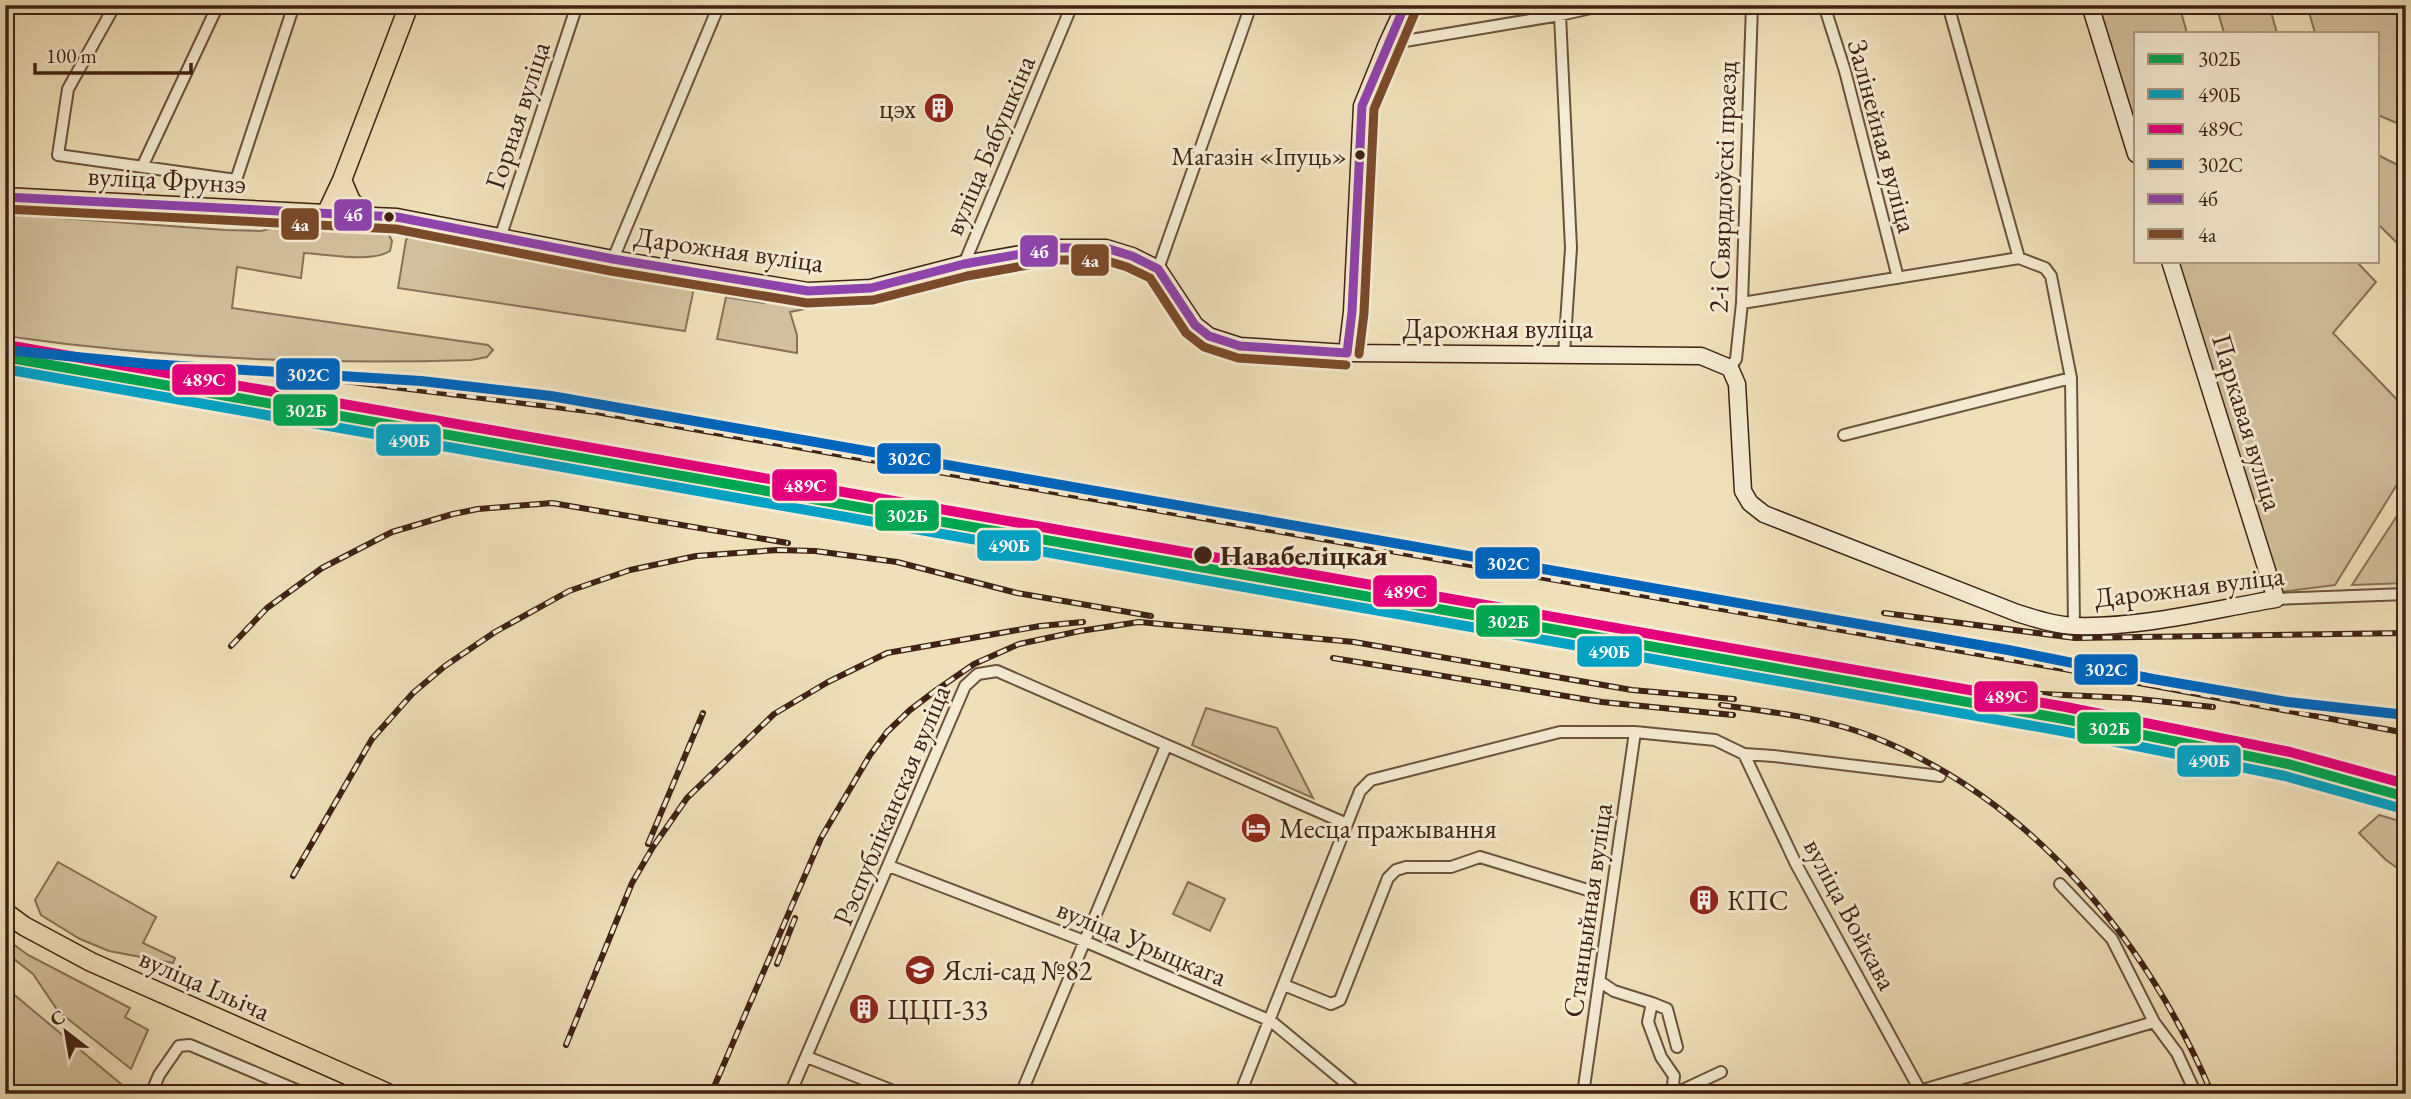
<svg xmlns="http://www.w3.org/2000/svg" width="2411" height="1099" viewBox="0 0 2411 1099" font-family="'EB Garamond',serif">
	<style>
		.green { fill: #d1c09d; stroke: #887158; stroke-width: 2 }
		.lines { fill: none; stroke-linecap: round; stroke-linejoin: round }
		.street-casing { stroke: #6b523d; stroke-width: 14 }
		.secondary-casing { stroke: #3f2214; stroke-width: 19 }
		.primary-casing { stroke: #3f2214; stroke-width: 21 }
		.street { stroke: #f5ebd2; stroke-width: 10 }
		.secondary { stroke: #f5ebd2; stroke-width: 16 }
		.primary { stroke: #efe0b9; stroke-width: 18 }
		.rail-casing { stroke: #3f2214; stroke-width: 6 }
		.rail { stroke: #f5ebd2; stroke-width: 3.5; stroke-dasharray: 10; stroke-linecap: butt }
		.bus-1-casing { stroke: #f5ebd2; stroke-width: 14 }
		.bus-2-casing { stroke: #f5ebd2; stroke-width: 14 }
		.bus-1 { stroke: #8e44ad; stroke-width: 9 }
		.bus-2 { stroke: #7a4b2a; stroke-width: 9 }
		.rail-1-casing { stroke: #f5ebd2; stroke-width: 16 }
		.rail-2-casing { stroke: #f5ebd2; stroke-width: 16 }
		.rail-3-casing { stroke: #f5ebd2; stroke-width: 16 }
		.rail-4-casing { stroke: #f5ebd2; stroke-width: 16 }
		.rail-1 { stroke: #00a651; stroke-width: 10 }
		.rail-2 { stroke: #03a2c5; stroke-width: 10 }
		.rail-3 { stroke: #e5007d; stroke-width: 10 }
		.rail-4 { stroke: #0065bd; stroke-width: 10 }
		.bus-dot { fill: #3f2214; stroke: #f5ebd2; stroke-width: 2.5 }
		.labels { text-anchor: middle; stroke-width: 6; stroke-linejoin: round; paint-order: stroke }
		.bus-label { font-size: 26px; fill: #3f2214; stroke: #f5ebd2; text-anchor: end }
		.poi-label { font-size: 28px; fill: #3f2214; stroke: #f5ebd2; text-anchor: start }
		.street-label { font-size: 28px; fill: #3f2214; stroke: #f5ebd2 }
		.stop-label { font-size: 28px; font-weight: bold; fill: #3f2214; stroke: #f5ebd2; text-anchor: start }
		.line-badge { stroke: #f5ebd2; stroke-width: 2.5 }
		.badge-label { font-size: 19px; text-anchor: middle; font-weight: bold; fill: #fff }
	</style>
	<rect width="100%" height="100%" fill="#efe0b9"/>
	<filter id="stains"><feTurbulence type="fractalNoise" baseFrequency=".00286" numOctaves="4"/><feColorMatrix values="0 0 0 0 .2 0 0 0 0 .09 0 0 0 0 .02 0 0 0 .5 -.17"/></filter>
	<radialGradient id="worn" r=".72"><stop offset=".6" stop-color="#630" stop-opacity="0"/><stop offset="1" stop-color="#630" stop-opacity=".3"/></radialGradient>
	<path class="green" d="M2096,5H2179L2187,33H2136V132Z
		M2216,5H2269L2277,33H2224Z
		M2307,5H2406V127L2378,115V33H2315Z
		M2378,155L2406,169V252L2378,224Z
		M5,214L225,230L261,231L280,226L377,228L389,235L392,241L390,251C372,263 326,254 304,253L301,278L237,267L232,308L488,345L493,350L487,357L471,360C316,365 159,358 5,336Z
		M426,231L695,283L685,331L398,288L406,240L410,235Z
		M2177,261H2356L2376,282L2333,333L2406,409V470L2335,585L2281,592Z
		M766,296L812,303H834L790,312L797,335V353L717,339L726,297L764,303Z
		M2406,502V583L2352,585Z
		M1206,708L1277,728L1313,798L1192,745Z
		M2379,815L2406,823V874L2386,860L2359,833Z
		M58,862L156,917L143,943L175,958L173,963L109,951L80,939L41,915L35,900Z
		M1188,882L1225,899L1210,931L1173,914Z
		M5,938L28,955L130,1008L125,1017L148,1030L131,1069L58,1011L33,974L5,952Z
		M5,987L133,1094H5Z"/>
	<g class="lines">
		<g class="street-casing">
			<path id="street" d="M115,5L68,89L58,155L236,180L294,5
				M1824,5L1845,71L1898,278
				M1948,5L2019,258L2045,268L2051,276L2071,378L2074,626
				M1560,15L1571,248L1564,354
				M1387,44L1560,15L1604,5
				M142,167L218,5
				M500,238L577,5
				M613,259L719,5
				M964,264L1072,5
				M1158,269L1251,5
				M1742,303L2019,258
				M1730,368L1736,359L1742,303L1752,5
				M1844,435L2071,378
				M2276,599L2406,594
				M1744,754L1796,864L1922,1094
				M889,866L1084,941L1271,1021L1359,1094
				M2060,884L2112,939L2154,1022L2177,1053L2196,1094
				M1599,981L1614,991L1652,1003L1648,1022L1661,1057L1674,1076L1672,1094
				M1284,985L1331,1004L1340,1000L1388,878L1396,870L1406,867H1451L1480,857L1591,891
				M1652,1003L1667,1009L1677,1047
				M807,1057L901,1094
				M151,1094L159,1075L179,1046L190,1045L306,1094
				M790,1094L965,686L978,674L997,671L1347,824
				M1021,1094L1166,746
				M1240,1094L1360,791L1371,780L1560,732H1635L1715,740L1744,754L1774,756L1940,776
				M1583,1094L1635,732
				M1674,1094L1721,1072
				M1909,1094L2154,1022"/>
		</g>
		<g class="secondary-casing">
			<path id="secondary" d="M2090,5L2136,154
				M326,214L397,217L613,259L808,291L871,288L964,264L1055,248H1106L1132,256L1158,269L1195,325L1209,336L1240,346L1347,353L1701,356L1730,368L1737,384L1743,491L1750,503L1764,514L2017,613C2036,619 2055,625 2075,626C2142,628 2210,610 2276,599L2170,261
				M1347,353L1352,312L1362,106L1387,44L1405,5"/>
		</g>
		<g class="primary-casing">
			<path id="primary" d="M342,180L351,201L366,215
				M5,197L326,214L342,180L409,5
				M5,912L24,926L91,962L390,1094"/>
		</g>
		<use href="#street" class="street"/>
		<use href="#secondary" class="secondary"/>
		<use href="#primary" class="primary"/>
		<g class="rail-casing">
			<path id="rail" d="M5,358L107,381L939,537L1194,574L2135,741L2288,772L2406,805
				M228,369L336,380L596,412L2064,669L2406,733
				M1884,613L2075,638L2406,633
				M231,646L267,608L322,568L392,532L453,514L478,509L552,503L788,543
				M1333,658L1602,702L1733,715
				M1833,678L1958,690L2130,698L2213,707
				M1721,705C1773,712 1827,718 1876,738C2033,801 2147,941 2212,1094
				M648,844L703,713
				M293,876L372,739L413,693L445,666L495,632L569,591L630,570L696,556L777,550L815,551L897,562L1017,593L1151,616
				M777,964L795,918
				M566,1045L632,883L653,847L687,798L774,714L828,682L887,653L1040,626L1083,622
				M711,1094L821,838L870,755L887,732L910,710L935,691L974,664L1019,644L1080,631L1139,622L1354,642L1632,690L1734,699"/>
		</g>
		<use href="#rail" class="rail"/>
		<g class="bus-1-casing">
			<path id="bus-1" d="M5,197L397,217L613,259L808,291L871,288L964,264L1055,248H1106L1132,256L1158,269L1195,325L1209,336L1240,346L1347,353
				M1347,353L1352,312L1362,106L1405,5"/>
		</g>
		<g class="bus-2-casing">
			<path id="bus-2" d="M5,209L396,229L611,271L807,303L873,300L967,276L1056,260H1104L1127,267L1150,278L1186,333L1204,347L1238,358L1346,365
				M1359,354L1364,313L1374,109L1416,10"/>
		</g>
		<use href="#bus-1" class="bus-1"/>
		<use href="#bus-2" class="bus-2"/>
		<g class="rail-1-casing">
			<path id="rail-1" d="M5,357L2064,719L2288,764L2406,797"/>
		</g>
		<g class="rail-2-casing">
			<path id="rail-2" d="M5,369L2062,731L2285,776L2403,809"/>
		</g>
		<g class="rail-3-casing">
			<path id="rail-3" d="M7,345L2066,707L2290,752L2406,784"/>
		</g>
		<g class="rail-4-casing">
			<path id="rail-4" d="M5,350L149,364L421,381L551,396L2008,650L2153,679L2288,702L2406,715"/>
		</g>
		<use href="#rail-1" class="rail-1"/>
		<use href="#rail-2" class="rail-2"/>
		<use href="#rail-3" class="rail-3"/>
		<use href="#rail-4" class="rail-4"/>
	</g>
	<defs>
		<g id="building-disc" transform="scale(1.575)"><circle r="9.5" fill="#8f2418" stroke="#f5ebd2"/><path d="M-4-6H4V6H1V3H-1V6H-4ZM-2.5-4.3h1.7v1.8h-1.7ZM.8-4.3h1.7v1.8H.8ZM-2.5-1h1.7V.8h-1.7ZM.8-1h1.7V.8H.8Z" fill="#fff"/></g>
		<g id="hotel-disc" transform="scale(1.575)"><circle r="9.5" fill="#8f2418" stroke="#f5ebd2"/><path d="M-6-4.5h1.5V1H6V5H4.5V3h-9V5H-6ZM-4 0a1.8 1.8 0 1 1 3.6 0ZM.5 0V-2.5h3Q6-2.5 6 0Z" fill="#fff"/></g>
		<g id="school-disc" transform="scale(1.575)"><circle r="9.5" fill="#8f2418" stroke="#f5ebd2"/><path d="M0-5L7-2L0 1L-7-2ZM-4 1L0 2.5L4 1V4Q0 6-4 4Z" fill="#fff"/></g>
	</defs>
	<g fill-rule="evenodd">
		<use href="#building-disc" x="939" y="108"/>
		<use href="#hotel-disc" x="1256" y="828"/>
		<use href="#building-disc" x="1704" y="900"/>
		<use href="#school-disc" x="920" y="970"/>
		<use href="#building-disc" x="864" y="1009"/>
	</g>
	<g class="bus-dot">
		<circle cx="1360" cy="155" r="6"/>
		<circle cx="389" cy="217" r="6"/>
		<circle cx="1203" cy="555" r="10"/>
	</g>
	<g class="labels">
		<g class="bus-label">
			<text x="1347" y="165">Магазін «Іпуць»</text>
		</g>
		<g class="poi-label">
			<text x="916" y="118" text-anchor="end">цэх</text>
			<text x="1279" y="838">Месца пражывання</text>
			<text x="1727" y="910">КПС</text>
			<text x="943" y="980">Яслі-сад №82</text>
			<text x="887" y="1019">ЦЦП-33</text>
		</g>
		<g class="street-label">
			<text transform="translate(517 115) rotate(-72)" y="10">Горная вуліца</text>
			<text transform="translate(1883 136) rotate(75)" y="10">Залінейная вуліца</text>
			<text transform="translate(989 145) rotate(-67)" y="10">вуліца Бабушкіна</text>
			<text transform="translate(167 179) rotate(3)" y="10">вуліца Фрунзэ</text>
			<text transform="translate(1722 187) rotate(-88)" y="10">2-і Свярдлоўскі праезд</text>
			<text transform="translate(729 249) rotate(8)" y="10">Дарожная вуліца</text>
			<text x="1498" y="338">Дарожная вуліца</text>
			<text transform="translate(2248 422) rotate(73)" y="10">Паркавая вуліца</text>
			<text transform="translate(2189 586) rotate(-7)" y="10">Дарожная вуліца</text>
			<text transform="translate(891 805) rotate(-67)" y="10">Рэспубліканская вуліца</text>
			<text transform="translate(1587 910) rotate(-82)" y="10">Станцыйная вуліца</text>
			<text transform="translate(1851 914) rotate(62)" y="10">вуліца Войкава</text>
			<text transform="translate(1142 942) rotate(23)" y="10">вуліца Урыцкага</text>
			<text transform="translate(205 984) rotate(24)" y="10">вуліца Ільіча</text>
		</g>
		<g class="stop-label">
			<text x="1220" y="565">Навабеліцкая</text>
		</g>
	</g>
	<g class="line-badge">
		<rect x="333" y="198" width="40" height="34" rx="7" fill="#8e44ad"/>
		<rect x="280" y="207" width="40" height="34" rx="7" fill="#7a4b2a"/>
		<rect x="1019" y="234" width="40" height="34" rx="7" fill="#8e44ad"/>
		<rect x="1070" y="243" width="40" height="34" rx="7" fill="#7a4b2a"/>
		<rect x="275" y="357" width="66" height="34" rx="7" fill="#0065bd"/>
		<rect x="171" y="363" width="66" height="33" rx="7" fill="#e5007d"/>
		<rect x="272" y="393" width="67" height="34" rx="7" fill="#00a651"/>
		<rect x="375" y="423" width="67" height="34" rx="7" fill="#03a2c5"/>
		<rect x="876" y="442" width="66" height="33" rx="7" fill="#0065bd"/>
		<rect x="771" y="468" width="67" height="34" rx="7" fill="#e5007d"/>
		<rect x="874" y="499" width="66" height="33" rx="7" fill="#00a651"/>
		<rect x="976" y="529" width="66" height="33" rx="7" fill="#03a2c5"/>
		<rect x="1474" y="546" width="67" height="34" rx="7" fill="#0065bd"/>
		<rect x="1372" y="574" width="66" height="34" rx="7" fill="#e5007d"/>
		<rect x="1475" y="604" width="66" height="34" rx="7" fill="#00a651"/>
		<rect x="1576" y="635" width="67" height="33" rx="7" fill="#03a2c5"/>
		<rect x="2073" y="653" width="66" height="33" rx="7" fill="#0065bd"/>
		<rect x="1973" y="680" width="66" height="33" rx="7" fill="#e5007d"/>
		<rect x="2076" y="711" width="66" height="34" rx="7" fill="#00a651"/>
		<rect x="2176" y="744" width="66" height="34" rx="7" fill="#03a2c5"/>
	</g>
	<g class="badge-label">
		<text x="353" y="221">4б</text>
		<text x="300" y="231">4а</text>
		<text x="1039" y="258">4б</text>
		<text x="1090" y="267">4а</text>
		<text x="308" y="381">302С</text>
		<text x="204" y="386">489С</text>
		<text x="306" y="417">302Б</text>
		<text x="409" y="447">490Б</text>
		<text x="909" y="465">302С</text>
		<text x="805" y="492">489С</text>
		<text x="907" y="522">302Б</text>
		<text x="1009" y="552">490Б</text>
		<text x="1508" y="570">302С</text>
		<text x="1405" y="598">489С</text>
		<text x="1508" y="628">302Б</text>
		<text x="1609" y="658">490Б</text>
		<text x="2106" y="676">302С</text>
		<text x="2006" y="703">489С</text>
		<text x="2109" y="735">302Б</text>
		<text x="2209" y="767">490Б</text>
	</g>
	<rect width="2411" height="1099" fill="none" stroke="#efe0b9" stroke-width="28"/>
	<rect x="7" y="7" width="2397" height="1085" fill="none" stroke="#3f2214" stroke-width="3.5"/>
	<rect x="14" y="14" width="2383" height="1071" fill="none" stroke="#3f2214" stroke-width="2"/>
	<rect x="2134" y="32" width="245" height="231" fill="#f5ebd2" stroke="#ac9b86" stroke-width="2"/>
	<rect x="2148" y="54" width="35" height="10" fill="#00a651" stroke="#ac9b86" stroke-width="2"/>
	<text x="2198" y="66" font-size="21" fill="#3f2214">302Б</text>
	<rect x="2148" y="89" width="35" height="10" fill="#03a2c5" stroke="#ac9b86" stroke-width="2"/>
	<text x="2198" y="102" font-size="21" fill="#3f2214">490Б</text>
	<rect x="2148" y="124" width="35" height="10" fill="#e5007d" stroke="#ac9b86" stroke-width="2"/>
	<text x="2198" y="136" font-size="21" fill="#3f2214">489С</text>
	<rect x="2148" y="159" width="35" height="10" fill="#0065bd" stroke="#ac9b86" stroke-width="2"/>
	<text x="2198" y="172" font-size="21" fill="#3f2214">302С</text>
	<rect x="2148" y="194" width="35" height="10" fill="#8e44ad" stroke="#ac9b86" stroke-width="2"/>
	<text x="2198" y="206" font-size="21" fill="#3f2214">4б</text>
	<rect x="2148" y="229" width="35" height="10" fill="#7a4b2a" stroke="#ac9b86" stroke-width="2"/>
	<text x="2198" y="242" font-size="21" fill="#3f2214">4а</text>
	<g transform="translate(66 1032) rotate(329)" stroke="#f5ebd2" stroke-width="5" paint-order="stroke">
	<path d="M0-5L12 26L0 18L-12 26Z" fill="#3f2214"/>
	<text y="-10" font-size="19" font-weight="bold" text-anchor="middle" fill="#3f2214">С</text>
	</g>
	<path d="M35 63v10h156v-10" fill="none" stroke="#3f2214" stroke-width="3.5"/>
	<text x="46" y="63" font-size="21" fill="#3f2214" stroke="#f5ebd2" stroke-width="5" paint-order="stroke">100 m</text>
	<rect width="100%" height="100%" filter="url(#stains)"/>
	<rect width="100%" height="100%" fill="url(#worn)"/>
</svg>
